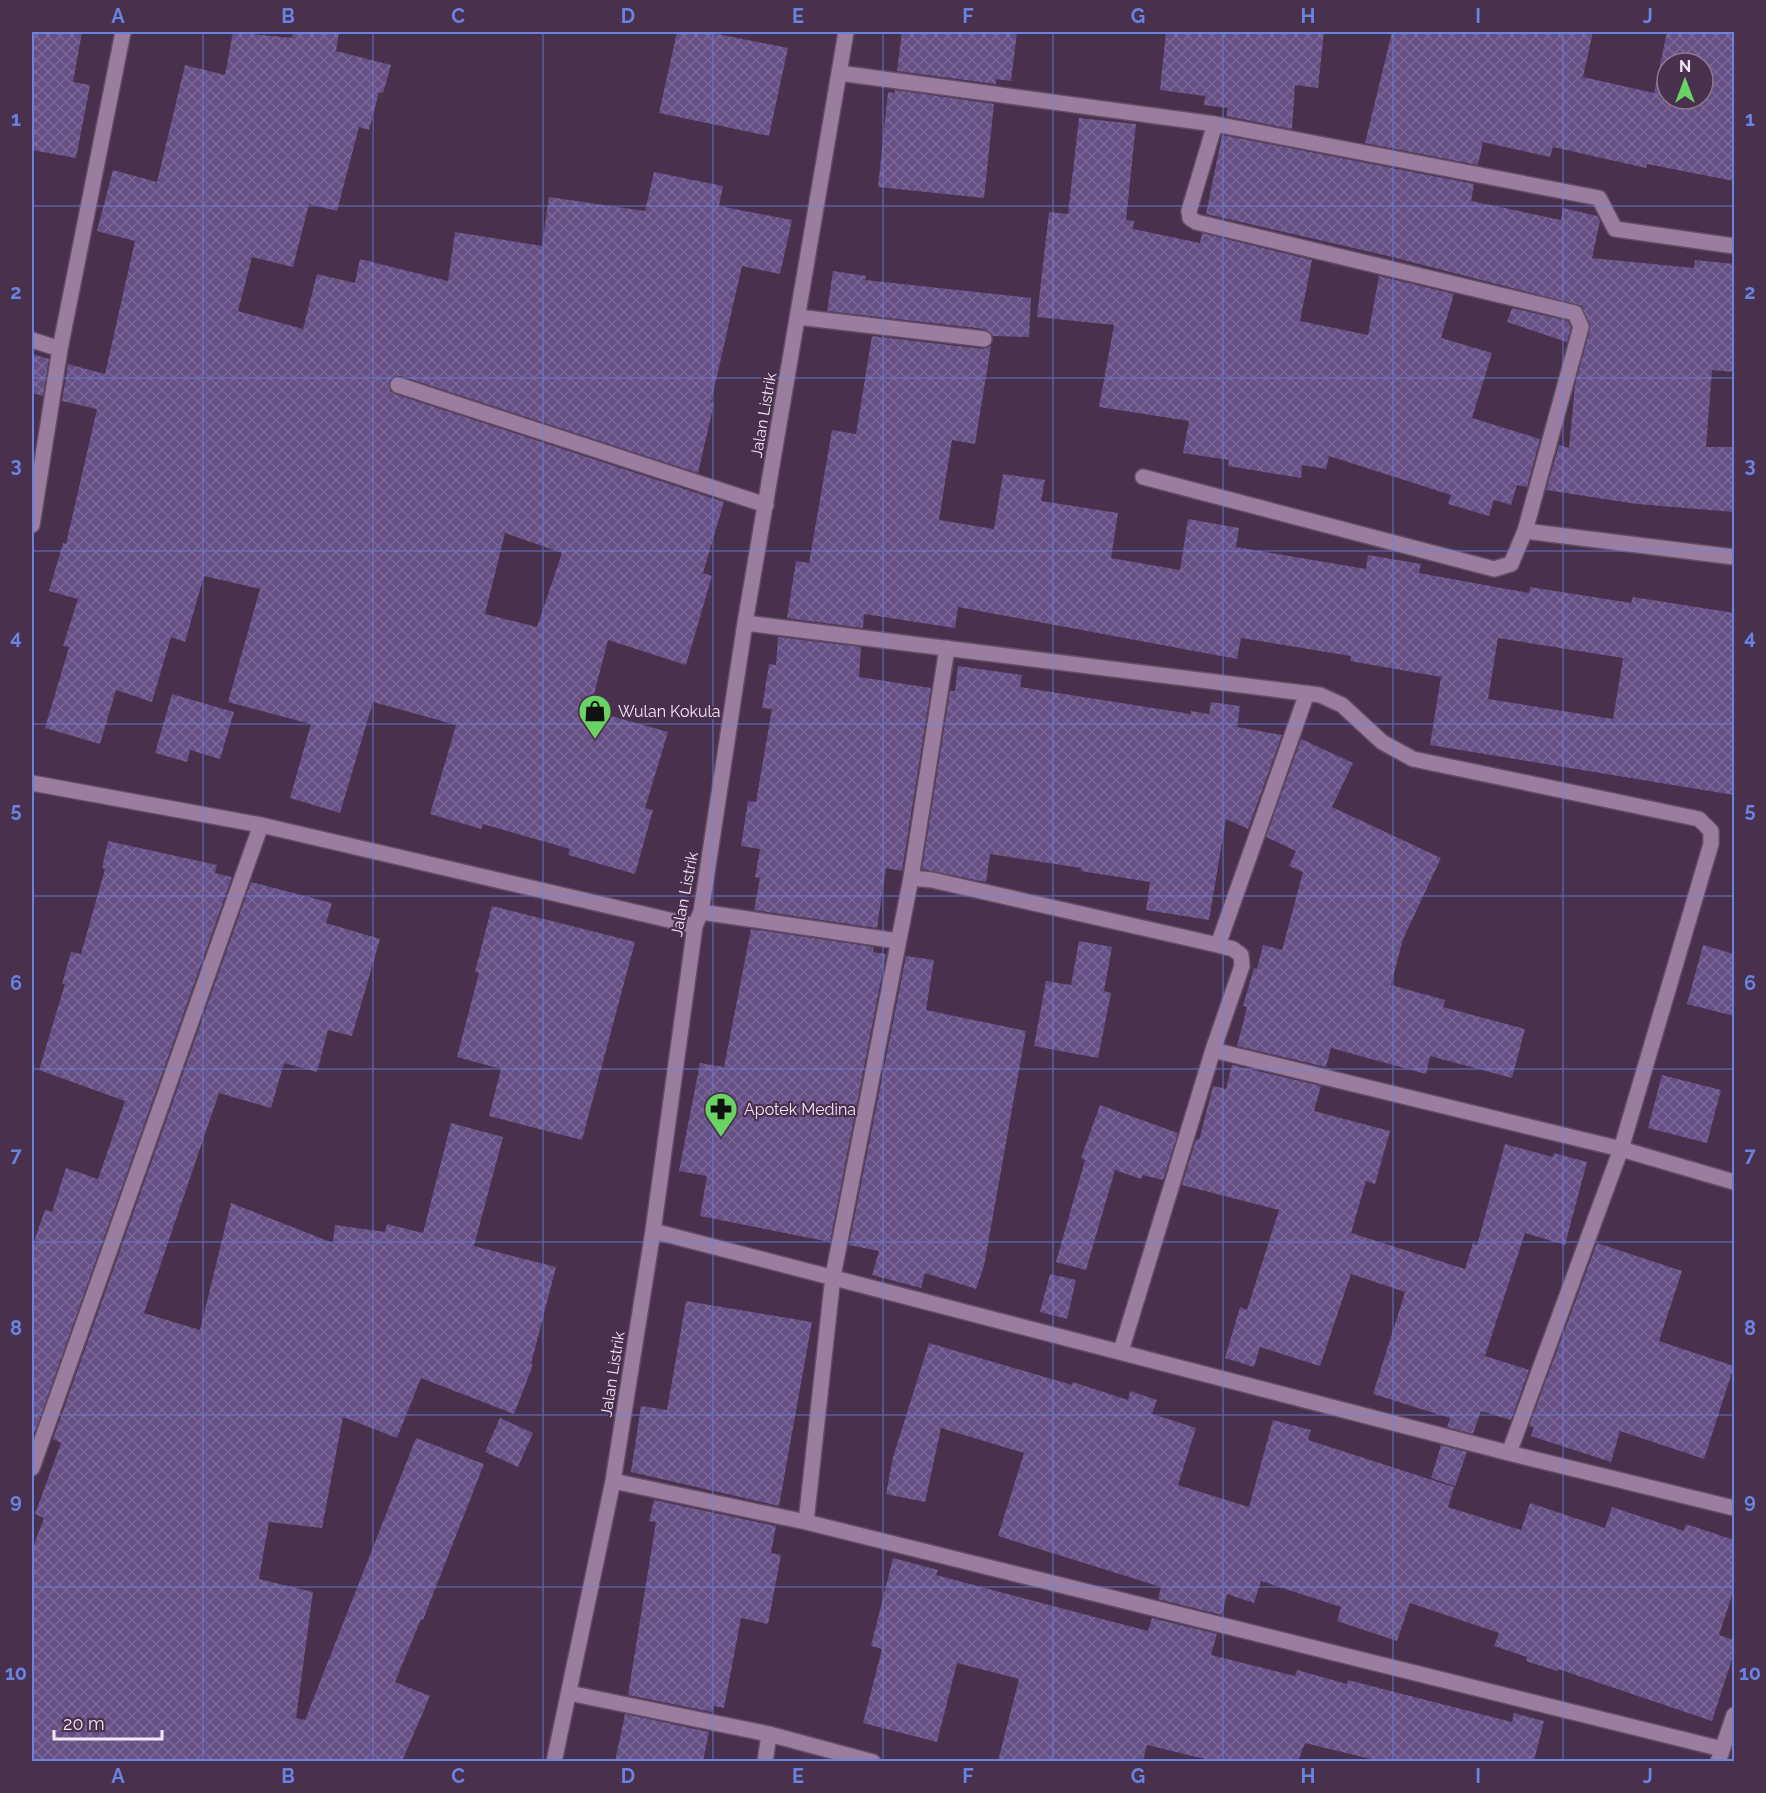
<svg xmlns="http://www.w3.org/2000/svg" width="1766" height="1793" viewBox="0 0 1766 1793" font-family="Raleway,sans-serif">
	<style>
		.building { fill: url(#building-cross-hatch); fill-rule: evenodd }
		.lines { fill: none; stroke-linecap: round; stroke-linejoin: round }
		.street-casing { stroke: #624d65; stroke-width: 18 }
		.street { stroke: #9b7e9f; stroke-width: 15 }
		.grid { fill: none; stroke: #6983e3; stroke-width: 1.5; stroke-opacity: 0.55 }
		.labels { text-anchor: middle; stroke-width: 4.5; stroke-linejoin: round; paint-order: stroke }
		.street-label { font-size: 16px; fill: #f5e5f7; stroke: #49304d }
		.poi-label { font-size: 16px; fill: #f5e5f7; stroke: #49304d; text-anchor: start }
		.neatline { fill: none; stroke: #6983e3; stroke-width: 2 }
		.grid-label { font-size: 20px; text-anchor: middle; font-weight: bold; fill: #6983e3 }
	</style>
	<defs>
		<pattern id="building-cross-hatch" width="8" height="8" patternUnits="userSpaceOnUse" patternTransform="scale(1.5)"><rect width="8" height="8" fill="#664f84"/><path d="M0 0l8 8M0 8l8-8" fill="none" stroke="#7c6896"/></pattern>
	</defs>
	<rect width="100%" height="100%" fill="#49304d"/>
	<path class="building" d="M32,32H82L73,82L90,85L76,158L32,150Z
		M233,32L292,38L293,32H339L336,51L391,65L383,93L379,92L369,130L359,127L337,211L309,204L293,267L252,257L238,311L303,329L317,274L355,283L360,259L448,281L455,232L542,246L549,197L645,211L654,172L723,186L719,206L792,220L780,274L742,266L711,402L714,403L698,473L401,376L392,377L389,383L390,391L395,394L724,502L703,573L712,576L686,665L608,640L590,710L668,732L645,808L653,810L635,874L568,855L570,849L483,824L481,829L430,814L456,725L373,702L340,813L290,798L311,724L228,702L260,589L204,576L185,642L171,637L152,702L116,690L100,744L45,728L69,647L63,646L78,599L49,591L63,543L66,544L97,409L62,401L68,364L105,374L135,241L97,231L113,170L157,182L185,65L225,75ZM505,533L562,553L537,627L485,614Z
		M677,32H707L788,48L769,136L659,113Z
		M902,32H1017L1011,81L996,79V84L897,71Z
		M1166,32H1324L1318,88L1295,85L1292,129L1226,116L1228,108L1204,105L1205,96L1160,90Z
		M1392,32H1593L1583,77L1654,93L1667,32H1734V181L1647,164L1646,168L1553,147L1550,157L1483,142L1478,165L1365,143ZM1667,63H1703V99H1667Z
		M895,90L994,104L984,198L878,187L888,92L895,93Z
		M1079,118L1136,124L1126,220L1134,221L1133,229L1200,243L1202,233L1312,260L1300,321L1368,335L1379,276L1454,294L1441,338L1492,353L1472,418L1540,439L1527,487L1517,485L1511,505L1494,500L1489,516L1448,504L1451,495L1329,456L1326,469L1302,465L1301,478L1228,466L1229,460L1183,453L1189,421L1099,407L1114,325L1037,317L1049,212L1068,214Z
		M1222,135L1474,184L1471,201L1561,220L1563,208L1597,216L1600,221L1592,258L1694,268L1695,260L1734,264V372L1712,370L1706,447H1734V512L1637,504L1546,490L1559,445L1569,448L1575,385L1590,329L1582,306L1384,255L1206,214Z
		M833,271L866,276L865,280L1031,298L1029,337L993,336L985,329L827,311Z
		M1512,308L1568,321L1571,328L1567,342L1507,322Z
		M872,336L983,349L991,346L975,444L952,440L939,520L994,529L1003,474L1045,480L1041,501L1118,513L1111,558L1180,570L1188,519L1239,528L1236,547L1366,569L1368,555L1421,564L1419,573L1529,593L1530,587L1631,603L1633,597L1734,613V795L1430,745L1441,677L1350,661L1351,656L1241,638L1237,659L958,607L955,628L864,614L863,628L787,618L796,561L809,563L832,430L856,434ZM1498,638L1623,658L1613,719L1488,699Z
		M32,354L49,359L43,396L32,393Z
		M778,637L861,647L859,677L931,688L902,871L886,868L877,928L754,910L760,878L755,877L760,849L741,846L748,801L756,802L772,709L762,708L769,664L776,665Z
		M958,666L1022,675L1020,687L1191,714V711L1209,714L1211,702L1240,706L1237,727L1282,735L1248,829L1226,819L1209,920L1146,910L1150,882L1081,871V868L990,854L986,882L922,869L950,691H955Z
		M172,694L234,712L220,759L190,750L187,762L155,753Z
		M1301,739L1353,763L1332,807L1441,858L1403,939L1391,985L1445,1000L1443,1007L1525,1029L1512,1078L1430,1056L1426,1074L1331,1048L1326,1067L1237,1046L1247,1007L1243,1006L1254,968L1257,969L1263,945L1282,950L1303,872L1289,866L1296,851L1266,837Z
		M108,841L217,865L215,873L232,877L35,1432L32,1430V1247L45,1210L52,1212L66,1168L98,1179L125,1101L39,1070L65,984H62L71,952L81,954L105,869L102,868Z
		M251,882L332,903L326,923L380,939L352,1036L328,1030L317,1072L284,1063L271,1108L219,1093L144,1313L200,1330L231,1203L333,1243L335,1225L385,1232L387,1224L423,1233L451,1123L503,1137L474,1246L556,1267L531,1364L533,1365L514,1414L421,1378L397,1438L343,1417L322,1528L269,1522L259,1579L313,1592L296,1718L305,1720L416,1438L484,1464L423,1620L421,1619L395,1682L430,1696L402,1761H32V1550L44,1518L35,1514L61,1443L53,1439Z
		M492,906L635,942L582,1140L489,1116L501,1069L457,1057L479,973L475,972Z
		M751,929L874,947L873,952L886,954L830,1242L700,1216L707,1176L679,1171L700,1063L724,1067Z
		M1079,941L1112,947L1104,991L1111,993L1098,1058L1034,1046L1046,981L1071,985Z
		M1703,945L1734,954V1016L1687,1004Z
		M906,956L934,960L926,1010L1026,1031L984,1266L976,1289L925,1273L921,1288L872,1275L879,1251L849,1245Z
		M1232,1065L1321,1086L1314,1111L1390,1131L1375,1184L1366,1181L1351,1233L1465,1269L1473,1243L1477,1245L1505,1144L1553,1157L1554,1153L1587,1162L1565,1245L1525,1233L1485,1356L1529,1370L1511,1420L1481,1411L1473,1434L1447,1427L1450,1418L1373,1394L1405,1292L1351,1274L1320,1366L1260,1347L1254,1367L1225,1358L1240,1307L1247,1310L1279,1210L1182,1185L1196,1139L1199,1140L1213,1086L1226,1089Z
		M1662,1075L1721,1090L1707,1143L1648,1128Z
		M1100,1105L1178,1133L1163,1180L1143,1175L1141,1179L1115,1170L1086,1270L1056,1262L1085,1160L1081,1158Z
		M1597,1243L1682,1271L1659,1341L1734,1366L1704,1459L1620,1431L1611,1462L1531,1436L1534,1427L1529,1426Z
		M1050,1274L1076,1280L1067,1319L1040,1312Z
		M686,1301L812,1322L779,1506L631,1472L641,1406L667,1410Z
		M929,1343L1072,1385L1073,1382L1128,1400L1130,1391L1157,1400L1152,1414L1196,1428L1178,1485L1249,1507L1273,1420L1311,1430L1308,1440L1454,1487L1448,1507L1521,1530L1530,1503L1605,1528L1612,1507L1684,1531L1686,1524L1734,1540V1589L1719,1635L1734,1640V1653L1712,1721L1558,1669L1557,1671L1526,1661L1527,1657L1494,1646L1499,1633L1410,1603L1397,1641L1337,1621L1341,1607L1261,1581L1254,1603L1227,1594L1222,1615L1158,1599L1161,1587L998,1536L1024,1453L941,1428L925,1502L886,1494L893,1457Z
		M500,1418L533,1433L518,1467L485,1452Z
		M1441,1445L1467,1452L1455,1486L1431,1478Z
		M654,1500L776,1526L771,1553L781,1555L768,1624L741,1618L724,1708L714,1706L712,1712L628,1695L656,1522L649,1521Z
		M893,1558L938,1570L936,1575L1148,1631L1152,1618L1217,1634L1211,1655L1295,1676L1297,1670L1347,1684L1348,1680L1512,1722L1514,1713L1544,1721L1534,1761H1379L1305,1743L1298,1761H1213L1147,1745L1143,1761H998L1019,1679L957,1663L937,1742L863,1723L882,1649L871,1646Z
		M625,1714L709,1732L703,1761H615Z"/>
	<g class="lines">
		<g class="street-casing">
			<path id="street" d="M839,73L1215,124L1189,211L1190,218L1196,222L1575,313L1581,327L1525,531
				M1215,124L1599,198L1615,229L1734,246
				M798,317L984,339
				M32,340L60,349
				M398,385L766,505
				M1143,477L1494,569L1511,564L1525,531L1734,557
				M32,525L60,349L123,32
				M745,623L1320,695L1342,705L1382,742L1413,759L1699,819L1711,831V844L1621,1149L1509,1453
				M32,783L261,825L695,926
				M911,878L947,648
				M701,912L898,941
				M1218,945L1307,693
				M1213,1050L1621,1149L1734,1182
				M653,1231L1509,1453L1734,1508
				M32,1468L261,825
				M613,1481L806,1522L1722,1749
				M806,1522L833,1276L911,878L932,880L1218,945L1233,949L1241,955L1242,966L1213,1050L1121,1351
				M569,1693L769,1734L873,1762
				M554,1762L613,1481L653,1231L695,926L701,912L745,623L846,32
				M765,1762L769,1734
				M1718,1762L1734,1715"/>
		</g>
		<use href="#street" class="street"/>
	</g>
	<path class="grid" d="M203,32V1762M373,32V1762M543,32V1762M713,32V1762M883,32V1762M1053,32V1762M1223,32V1762M1393,32V1762M1563,32V1762M32,206H1734M32,378H1734M32,551H1734M32,724H1734M32,896H1734M32,1069H1734M32,1242H1734M32,1415H1734M32,1587H1734"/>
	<defs>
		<g id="shop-pin" transform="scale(1.725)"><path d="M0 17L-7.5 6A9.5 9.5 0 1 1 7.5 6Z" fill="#69d464" stroke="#49304d"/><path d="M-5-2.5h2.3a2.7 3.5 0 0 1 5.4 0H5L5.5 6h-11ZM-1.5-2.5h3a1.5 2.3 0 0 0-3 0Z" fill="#111"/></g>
		<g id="pharmacy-pin" transform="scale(1.725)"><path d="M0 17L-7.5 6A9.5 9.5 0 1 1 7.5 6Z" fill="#69d464" stroke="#49304d"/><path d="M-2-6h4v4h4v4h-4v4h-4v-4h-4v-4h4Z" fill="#111"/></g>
	</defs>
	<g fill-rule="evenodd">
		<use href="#shop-pin" x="595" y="711"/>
		<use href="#pharmacy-pin" x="721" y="1109"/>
	</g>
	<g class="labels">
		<g class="street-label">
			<text transform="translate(763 415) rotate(-80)" y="6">Jalan Listrik</text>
			<text transform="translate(684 894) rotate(-79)" y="6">Jalan Listrik</text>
			<text transform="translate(612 1374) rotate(-81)" y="6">Jalan Listrik</text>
		</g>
		<g class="poi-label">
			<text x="618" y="717">Wulan Kokula</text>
			<text x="744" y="1115">Apotek Medina</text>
		</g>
	</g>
	<rect width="1766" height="1793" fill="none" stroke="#49304d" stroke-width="66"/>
	<g transform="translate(1685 81)"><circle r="28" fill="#49304d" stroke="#8e7891" stroke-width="1.5"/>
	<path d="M0-4.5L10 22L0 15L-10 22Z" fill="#69d464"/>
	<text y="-9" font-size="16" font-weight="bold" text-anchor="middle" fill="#f5e5f7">N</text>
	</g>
	<path d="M54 1730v9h108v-9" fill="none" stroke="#f5e5f7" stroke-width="3"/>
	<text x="63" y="1730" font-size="18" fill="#f5e5f7" stroke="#49304d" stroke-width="4.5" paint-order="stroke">20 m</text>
	<rect x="33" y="33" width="1700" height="1727" class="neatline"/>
	<g class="grid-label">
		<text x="118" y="23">A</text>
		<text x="288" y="23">B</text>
		<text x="458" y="23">C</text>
		<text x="628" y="23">D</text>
		<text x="798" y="23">E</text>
		<text x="968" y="23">F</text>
		<text x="1138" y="23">G</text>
		<text x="1308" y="23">H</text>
		<text x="1478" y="23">I</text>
		<text x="1648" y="23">J</text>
		<text x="16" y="126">1</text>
		<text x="1750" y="126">1</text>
		<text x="16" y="299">2</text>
		<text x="1750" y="299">2</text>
		<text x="16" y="472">3</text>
		<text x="1750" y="472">3</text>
		<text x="16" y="644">4</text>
		<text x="1750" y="644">4</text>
		<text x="16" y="817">5</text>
		<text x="1750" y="817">5</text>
		<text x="16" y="990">6</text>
		<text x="1750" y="990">6</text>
		<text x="16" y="1162">7</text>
		<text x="1750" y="1162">7</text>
		<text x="16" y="1335">8</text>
		<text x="1750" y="1335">8</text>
		<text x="16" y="1508">9</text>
		<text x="1750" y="1508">9</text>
		<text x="16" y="1680">10</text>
		<text x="1750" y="1680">10</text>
		<text x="118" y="1783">A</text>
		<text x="288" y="1783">B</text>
		<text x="458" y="1783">C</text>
		<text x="628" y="1783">D</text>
		<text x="798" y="1783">E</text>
		<text x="968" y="1783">F</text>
		<text x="1138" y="1783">G</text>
		<text x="1308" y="1783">H</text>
		<text x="1478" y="1783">I</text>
		<text x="1648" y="1783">J</text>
	</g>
</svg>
